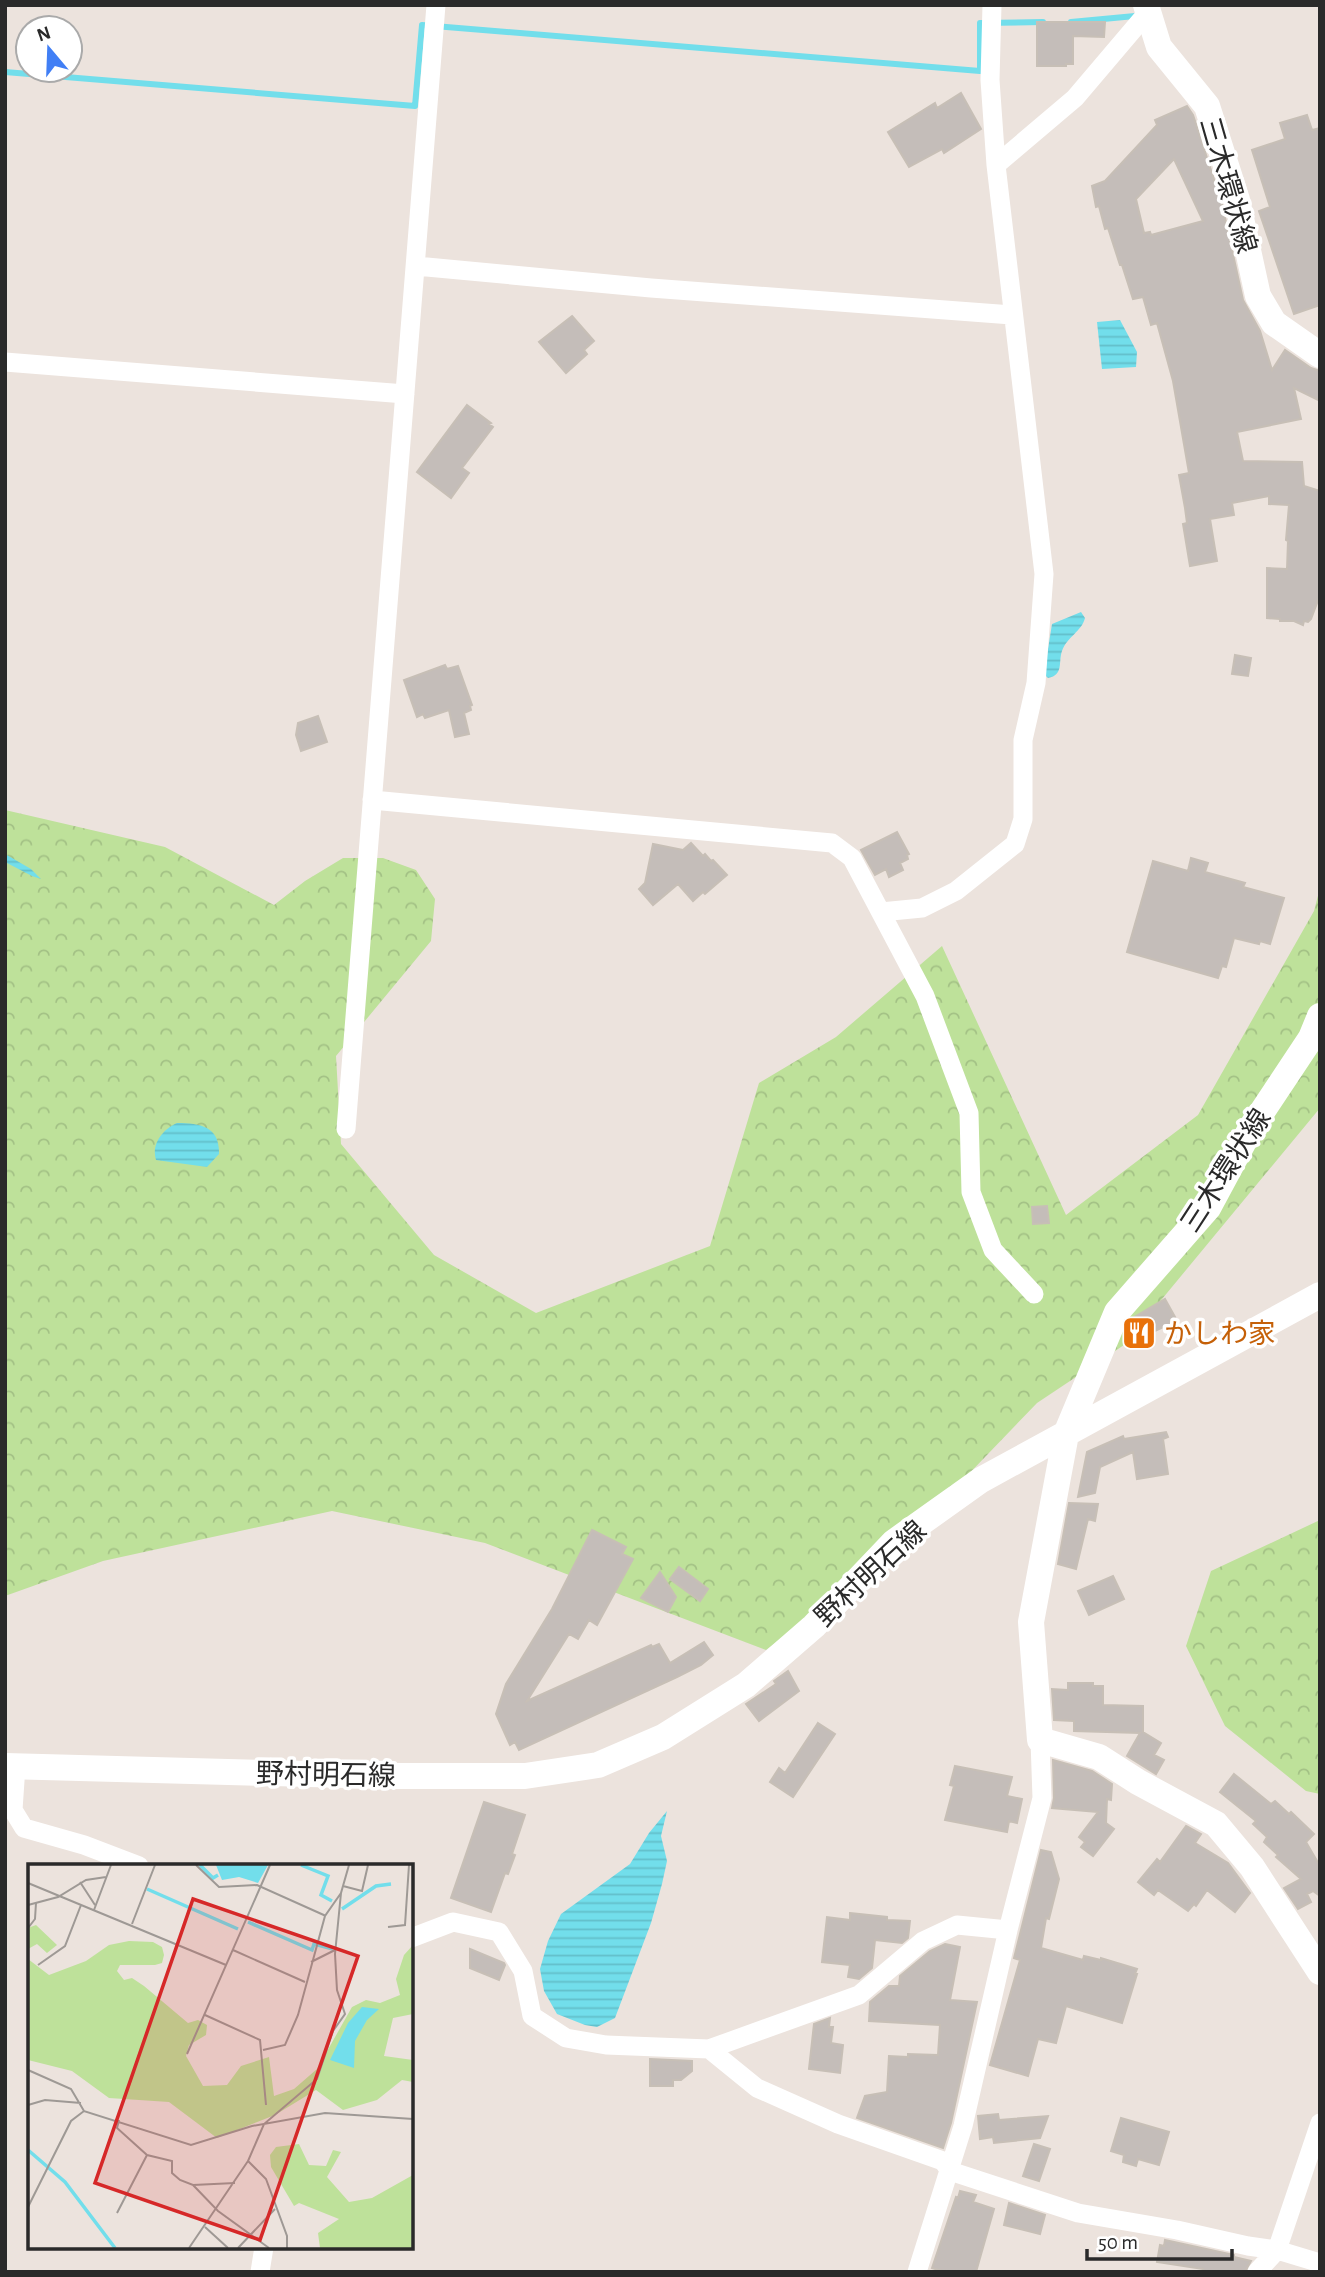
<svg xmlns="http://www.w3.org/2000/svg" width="1325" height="2277" viewBox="0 0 1325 2277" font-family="'Alegreya Sans','Noto Sans JP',sans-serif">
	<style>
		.forest { fill: url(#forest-crowns) }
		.water { fill: url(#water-rules) }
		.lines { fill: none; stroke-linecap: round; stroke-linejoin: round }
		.stream { stroke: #72deeb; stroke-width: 6 }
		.building { fill: #c4bdb9; stroke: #c7bfb6; stroke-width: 2; fill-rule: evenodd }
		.minor { stroke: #fff; stroke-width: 19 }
		.secondary { stroke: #fff; stroke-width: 26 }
		.labels { text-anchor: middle; stroke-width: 7; stroke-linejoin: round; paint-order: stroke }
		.street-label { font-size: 28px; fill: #2a2a2a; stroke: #fff }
		.food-label { font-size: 28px; fill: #c56008; stroke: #fff; text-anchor: start }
		.inset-river { fill: none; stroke: #72deeb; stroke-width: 3.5 }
		.inset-road { fill: none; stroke: #9e9995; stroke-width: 2 }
		.view { fill: #d62828; fill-opacity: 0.15; stroke: #d62828; stroke-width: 3.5 }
		.inset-edge { fill: none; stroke: #2a2a2a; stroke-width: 3.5 }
	</style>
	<defs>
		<pattern id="forest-crowns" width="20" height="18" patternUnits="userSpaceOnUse" patternTransform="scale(1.75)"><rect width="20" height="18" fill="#bee19a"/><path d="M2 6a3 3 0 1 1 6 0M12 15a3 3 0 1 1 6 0" fill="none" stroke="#a3c185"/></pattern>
		<pattern id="water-rules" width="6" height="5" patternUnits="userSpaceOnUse" patternTransform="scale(1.75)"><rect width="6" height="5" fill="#72deeb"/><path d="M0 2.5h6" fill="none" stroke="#63bfca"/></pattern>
	</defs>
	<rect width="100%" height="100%" fill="#ece3dd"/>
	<path class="forest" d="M5,810L165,847L274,905L305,881L343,858H383L416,870L435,899L431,941L336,1056L341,1144L434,1255L536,1313L710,1246L759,1083L836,1037L942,946L1066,1215L1198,1115L1314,911L1320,888V1108L1124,1345L1037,1403L886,1560L766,1650L485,1543L332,1511L103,1561L5,1596Z
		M1320,1520V1794L1306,1791L1225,1726L1186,1646L1211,1571Z"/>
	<path class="water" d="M1120,320L1137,352L1136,367L1102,369L1097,322Z
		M1081,612L1085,618C1082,631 1067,637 1062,651C1058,662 1064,675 1048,678L1044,674L1052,624Z
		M5,854L31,869L41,879L32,876L5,862Z
		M177,1123C201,1123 220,1127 219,1154L207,1167L156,1160C151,1144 163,1129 177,1123Z
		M667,1811L661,1836L667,1861L662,1884L651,1923L615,2018L597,2027L585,2025L557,2014L544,1991L540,1969L548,1941L561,1914L630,1864L649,1833Z"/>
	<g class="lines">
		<path class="stream" d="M1071,22L1135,16
			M5,72L415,106L422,25L980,71V23L1043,22"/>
	</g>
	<path class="building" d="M1037,22H1105L1104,37L1073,36V64H1066V66H1037Z
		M961,93L981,129L944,153L942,149L909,167L888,132L935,103L937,108Z
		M1187,106L1193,115L1222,204L1243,300L1260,331L1272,370L1285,350L1311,368L1320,371V401L1294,388L1301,419L1237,432L1243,461L1302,462L1304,486L1320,491V595L1311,619L1308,622L1304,621L1303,625L1294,621H1280V619L1267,618V568L1287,569L1288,541L1286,540L1289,505L1269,504V496L1232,503L1234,515L1210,519L1217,561L1190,566L1183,524L1187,523L1185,508L1179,475L1189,473L1173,381L1157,323L1151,325L1143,297L1133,299L1122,265H1120L1108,228L1105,229L1099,206L1096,207L1092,186L1105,181L1157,125L1155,120ZM1174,159L1203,221L1151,235L1150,232L1144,233L1136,199Z
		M1307,115L1312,130L1320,128V305L1294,314L1259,211L1270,207L1252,150L1285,139L1280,123Z
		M572,316L594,341L584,350L587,354L566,373L539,342Z
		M467,405L491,423L489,424L493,427L462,468L469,473L451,498L417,472Z
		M1235,655L1251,658L1248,676L1232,674Z
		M445,665L447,669L458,666L472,705L470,706L471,710L464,713L469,734L455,737L449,710L425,718L423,714L417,717L404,680Z
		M318,716L327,742L301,751L296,735L298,723Z
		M897,832L909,854L907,855L908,859L900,863L903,870L889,877L886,869L875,875L861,850Z
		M691,843L703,856L705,854L711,861L713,860L727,875L705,894L703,892L693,901L678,884L653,905L639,889L645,883L653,844L683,850Z
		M1191,858L1208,863L1205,872L1245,883L1243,887L1284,898L1270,944L1260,941L1259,944L1234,938L1226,967L1222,966L1218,978L1127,952L1153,861L1188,871Z
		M1047,1206L1049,1223L1033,1224L1032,1207Z
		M1165,1299L1175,1317L1170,1320L1172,1323L1142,1337L1133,1318Z
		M1166,1432L1168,1437L1163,1439L1168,1474L1137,1479L1133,1452L1100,1467L1095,1493L1078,1497L1087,1452L1123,1436L1124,1439Z
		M1069,1503L1098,1504L1095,1521L1088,1519L1076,1569L1058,1564Z
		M592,1530L626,1547L622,1554L633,1559L597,1625L589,1620L578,1639L569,1634L527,1701L651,1645L652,1647L659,1644L670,1663L704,1642L713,1655L701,1665L677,1677L519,1750L515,1742L510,1745L496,1714L506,1684L552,1609Z
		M679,1567L708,1589L700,1601L670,1579Z
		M660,1572L676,1597L668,1612L641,1598Z
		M1113,1576L1124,1599L1089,1615L1078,1591Z
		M788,1671L799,1691L759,1721L746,1704L776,1684L774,1681Z
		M1068,1683H1093V1686H1103V1705L1143,1706V1732L1161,1743L1154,1755L1164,1760L1156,1774L1127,1756L1140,1733L1074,1731V1721L1054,1720L1052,1689L1068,1690Z
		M818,1723L835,1734L793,1797L770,1782L779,1768L785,1773Z
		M1053,1760L1092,1771L1112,1784L1111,1800L1107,1799L1106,1823L1114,1829L1093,1856L1081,1847L1085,1842L1079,1837L1098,1812L1052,1808L1054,1798Z
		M955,1766L1012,1777L1007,1796L1022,1799L1017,1823L1009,1821L1007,1832L945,1820L954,1786L950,1785Z
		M1234,1774L1271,1804L1275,1801L1289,1814L1291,1812L1314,1834L1306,1842L1320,1866V1896L1313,1891L1307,1894L1311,1902L1298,1909L1284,1888L1301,1879L1276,1857L1278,1855L1264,1842L1267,1837L1253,1824L1256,1821L1220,1792Z
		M484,1802L525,1815L512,1854L515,1855L508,1874L505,1873L491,1912L451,1898Z
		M1186,1826L1201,1834L1195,1843L1228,1863L1250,1893L1235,1912L1207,1890L1196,1906L1194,1904L1188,1911L1158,1890L1154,1895L1138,1882L1157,1859L1160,1862Z
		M1041,1850L1051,1852L1059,1879L1049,1919L1046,1918L1041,1948L1083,1960L1084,1956L1101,1960V1958L1137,1969L1135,1974H1137L1122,2023L1066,2006L1056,2043L1038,2039L1028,2076L990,2065L1020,1960L1014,1958Z
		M850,1913L887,1917V1920L910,1921L908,1938L902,1943L875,1940L872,1968L859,1979L848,1977L850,1965L822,1962L827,1917L850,1920Z
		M945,1944L960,1947L950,2000L977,2002L951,2123L943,2148L857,2118L865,2096L887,2092L889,2056L908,2057V2054L938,2055L940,2025L869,2021L870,2002L889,1986H899L900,1976L930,1951Z
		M470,1949L504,1963L505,1965L499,1980L470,1968Z
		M830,2018L829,2027H833L831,2043L843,2045L840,2073L809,2069L814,2024Z
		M650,2059L692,2061V2071L681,2080H673V2086H650Z
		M998,2114L999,2120L1048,2116L1040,2138L994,2143L993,2137L980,2139L978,2116Z
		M1121,2118L1169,2132L1159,2165L1138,2159L1136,2166L1123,2162L1124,2155L1111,2151Z
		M1034,2144L1050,2149L1039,2181L1023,2176Z
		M960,2191L976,2195L973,2202L994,2209L976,2272H945L932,2268L956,2197L958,2198Z
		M1009,2203L1045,2215L1040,2234L1004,2225Z
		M1165,2240L1234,2255V2257L1251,2261L1245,2272H1202L1203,2269L1157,2262L1160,2245L1164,2246Z"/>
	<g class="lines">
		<path class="minor" d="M996,165L1075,98L1148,12
			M416,266L651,288L1012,315
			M5,362L405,394
			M372,800L832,843L852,858L925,996L969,1113L971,1192L993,1250L1034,1294
			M881,912L922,908L956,891L1015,844L1023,819V740L1036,683L1044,574L996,165L990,80L992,5
			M346,1129L436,5
			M16,1766L13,1810L24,1828L84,1845L139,1866
			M411,1938L453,1922L499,1932L523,1971L532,2016L566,2038L606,2045L709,2049L859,1995L923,1941L957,1925L1008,1930
			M709,2049L757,2088L838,2124L943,2161L950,2171L1078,2213L1177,2230L1248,2246L1277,2250L1320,2263
			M260,2272L264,2247
			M917,2272L963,2126L1008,1930L1042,1798L1040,1740
			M1257,2272L1277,2250L1320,2123"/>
		<path class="secondary" d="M1146,5L1159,47L1207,106L1237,200L1258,296L1274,323L1320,355
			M1320,1016L1311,1038L1250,1130L1208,1208L1117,1312L1066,1434L1031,1622L1040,1740L1099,1757L1138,1782L1216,1824L1252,1867L1320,1972
			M5,1766L383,1776H525L598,1765L663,1737L746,1685L814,1626L894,1542L981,1480L1320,1295"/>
	</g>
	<defs>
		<g id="restaurant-square" transform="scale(1.75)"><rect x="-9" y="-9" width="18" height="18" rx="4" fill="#e8710a" stroke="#fff"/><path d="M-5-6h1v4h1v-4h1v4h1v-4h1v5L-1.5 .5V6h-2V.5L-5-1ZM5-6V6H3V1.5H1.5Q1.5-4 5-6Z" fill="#fff"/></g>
	</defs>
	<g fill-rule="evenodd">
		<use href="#restaurant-square" x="1139" y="1333"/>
	</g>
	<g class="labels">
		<g class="street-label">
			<text transform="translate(1229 185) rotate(74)" y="10">三木環状線</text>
			<text transform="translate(1225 1170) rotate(-57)" y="10">三木環状線</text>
			<text transform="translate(870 1573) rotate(-43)" y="10">野村明石線</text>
			<text transform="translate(326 1774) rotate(1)" y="10">野村明石線</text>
		</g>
		<g class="food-label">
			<text x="1164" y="1343">かしわ家</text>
		</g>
	</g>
	<g transform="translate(28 1864)">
		<rect width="385" height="385" fill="#ece3dd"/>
		<path d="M8,61L29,81L19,89L9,80L0,85V64ZM101,77L125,78L134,83L136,91L134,99L127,101H92L89,107L96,116L104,114L116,122L160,159L170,156L179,161L178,171L161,181L158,192L175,222L199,221L213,202L241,193L246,232L266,225L289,205L324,143L338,136L352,139L372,131L368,115L376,91L385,81V150L365,154L356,192L385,196V218L374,216L349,236L315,246L288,226L247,251L189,274L141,238L81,234L44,207L0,196V95L21,111L58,97L81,81ZM271,280L281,301L298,302L305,286L313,288L299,313L321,338L344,334L385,311V384H292L290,369L311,355L271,339L266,342L243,303L242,291L248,283Z" fill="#bee19a"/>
		<path d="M188,1H240L230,19L211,13L194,16ZM334,143L351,145L339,156L327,177L326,204L302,196L320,159Z" fill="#72deeb"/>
		<path class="inset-river" d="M172,1L185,14L190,11M273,1L300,12L293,31L304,37M119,25L210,65M314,45L348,22L363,20M220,58L284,86L286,80L305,85M0,286L37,318L87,384"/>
		<path class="inset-road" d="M168,1L191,23L229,21L298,52M52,18L67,41M0,19L198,101M315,22L334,27L340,1M0,41L30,33L58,16L78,13M66,46L83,1M104,60L127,1M360,63L377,61L381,1M0,64L7,55L8,39M205,86L277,118M283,98L307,86M10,101L37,82L53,41M177,151L232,176L238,241M235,186L257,181L270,151L297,52L313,29M159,190L242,1M0,206L43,225L56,247M0,241L17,236L53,239M91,256L89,264L119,291L144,297V309L152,316L165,321L207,319M165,321L190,347L241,384M0,343L43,257L56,247L163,281L224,262L297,249L385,255M89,349L119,291M177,363L200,384M161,384L220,297M210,384L247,345M259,384V372L238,315L220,297L236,260L289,215L305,167L317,150L309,126L307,90L313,29L321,1"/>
		<path class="view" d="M165,35L330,92L232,376L67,319Z"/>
		<rect width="385" height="385" class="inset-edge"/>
	</g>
	<rect width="1325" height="2277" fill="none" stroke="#2a2a2a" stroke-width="14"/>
	<g transform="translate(49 49) rotate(341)"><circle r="33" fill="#ffffff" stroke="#aaaaaa" stroke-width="2"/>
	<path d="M0-5L12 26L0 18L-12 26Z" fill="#417ff5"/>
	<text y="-10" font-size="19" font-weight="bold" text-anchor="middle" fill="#2a2a2a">N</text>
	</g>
	<path d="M1087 2249v10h145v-10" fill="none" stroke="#2a2a2a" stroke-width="3.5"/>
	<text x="1098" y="2249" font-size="21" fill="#2a2a2a" stroke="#ffffff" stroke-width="5" paint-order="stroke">50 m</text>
</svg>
